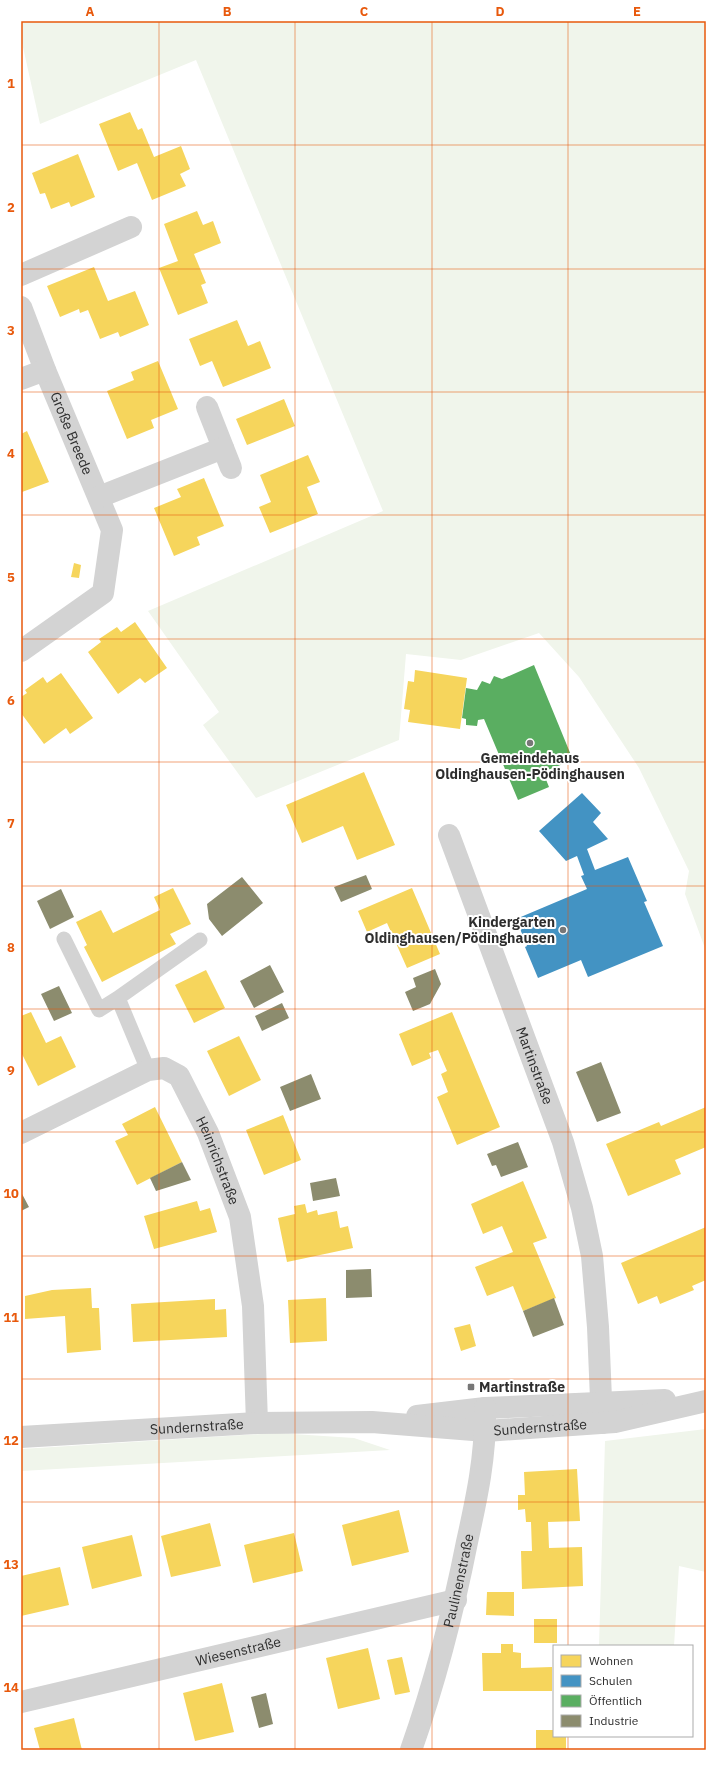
<svg xmlns="http://www.w3.org/2000/svg" width="727" height="1771" viewBox="0 0 727 1771" font-family="'IBM Plex Sans',sans-serif">
	<style>
		.green { fill: #f0f5eb }
		.homes { fill: #f6d55c }
		.schools { fill: #4393c3 }
		.public { fill: #5aae61 }
		.industry { fill: #8c8c6e }
		.lines { fill: none; stroke-linecap: round; stroke-linejoin: round }
		.service { stroke: #d3d3d3; stroke-width: 15 }
		.minor { stroke: #d3d3d3; stroke-width: 22 }
		.grid { fill: none; stroke: #e8590c; stroke-width: 1; stroke-opacity: 0.55 }
		.poi-dot { fill: #777; stroke: #fff; stroke-width: 1.5 }
		.labels { text-anchor: middle; stroke-width: 4; stroke-linejoin: round; paint-order: stroke }
		.street-label { font-size: 14px; fill: #2e2e2e; stroke: #fff }
		.poi-label { font-size: 14px; font-weight: bold; fill: #2e2e2e; stroke: #fff }
		.neatline { fill: none; stroke: #e8590c; stroke-width: 1.5 }
		.grid-label { font-size: 13px; text-anchor: middle; font-weight: bold; fill: #e8590c }
	</style>
	<rect width="100%" height="100%" fill="#fff"/>
	<path class="green" d="M21,21H706V951L685,894L689,871L639,768L579,677L539,633L461,660L406,654L399,740L256,798L203,725L219,712L148,611L383,511L196,60L40,124L21,38Z
		M706,1429V1572L679,1566L674,1646H599L605,1441Z
		M278,1433L354,1438L390,1450L21,1471V1449Z"/>
	<path class="homes" d="M130,112L138,130L142,128L154,157L181,146L190,169L180,174L186,186L152,200L137,163L118,171L99,124Z
		M78,154L95,197L71,207L69,202L51,209L45,193L40,194L32,173Z
		M197,211L203,225L213,221L221,243L194,254L206,283L201,285L208,303L178,315L159,268L178,261L164,224Z
		M94,267L108,301L135,291L149,325L120,337L118,332L100,339L88,310L80,313L79,309L60,317L47,286Z
		M237,320L248,346L260,341L271,368L223,387L212,361L200,366L189,339Z
		M158,361L178,409L151,420L154,428L127,439L107,391L134,380L131,372Z
		M284,399L295,426L247,445L236,419Z
		M27,431L49,482L22,492L21,434Z
		M308,455L320,482L307,487L318,514L270,533L259,507L271,502L260,475Z
		M204,478L224,526L197,537L200,545L174,556L154,508L181,497L177,489Z
		M74,563L81,565L79,578L71,577Z
		M135,622L167,668L145,683L140,678L118,694L88,652L101,642L99,639L117,627L121,632Z
		M415,670L467,678L460,729L408,722L410,710L404,709L408,681L414,682Z
		M61,673L93,718L70,734L66,728L44,744L21,713V697L27,693L25,690L43,677L47,683Z
		M364,772L395,845L357,860L343,826L302,843L286,805Z
		M173,888L191,924L170,934L176,944L102,982L84,947L87,945L76,922L101,910L113,933L160,910L154,897Z
		M412,888L440,954L407,968L387,923L367,932L358,911Z
		M206,970L225,1008L194,1023L175,985Z
		M31,1012L46,1043L61,1036L76,1067L38,1086L21,1052V1016Z
		M452,1012L500,1127L457,1145L437,1097L448,1092L441,1074L447,1071L438,1050L429,1053L431,1058L412,1066L399,1034Z
		M239,1036L261,1080L229,1096L207,1051Z
		M155,1107L182,1162L137,1185L115,1141L128,1135L122,1124Z
		M706,1107V1147L675,1160L681,1174L628,1196L606,1144L659,1122L661,1126Z
		M283,1115L301,1160L264,1175L246,1130Z
		M523,1181L547,1238L533,1243L556,1298L523,1311L513,1286L487,1296L475,1267L513,1252L502,1226L483,1234L471,1204Z
		M197,1201L200,1211L210,1208L217,1232L154,1249L144,1216Z
		M305,1204L307,1213L317,1210L318,1215L337,1211L340,1228L348,1226L353,1248L287,1262L278,1218L295,1214L294,1206Z
		M706,1227V1280L692,1286L694,1290L660,1304L657,1296L638,1304L621,1263Z
		M91,1288L92,1308H99L101,1350L67,1353L65,1316L25,1319V1296L52,1290Z
		M326,1298L327,1341L290,1343L288,1300Z
		M215,1299V1310L226,1309L227,1337L133,1342L131,1304Z
		M470,1324L476,1346L461,1351L454,1328Z
		M577,1469L580,1521L548,1522L549,1548L582,1547L583,1586L522,1589L521,1551H532L531,1522H526L525,1509L518,1510V1495H525L524,1472Z
		M399,1510L409,1552L352,1566L342,1525Z
		M210,1523L221,1566L171,1577L161,1536Z
		M294,1533L303,1571L253,1583L244,1545Z
		M132,1535L142,1576L92,1589L82,1547Z
		M60,1567L69,1605L21,1616V1576Z
		M487,1592H514V1616L486,1615Z
		M534,1619H557V1643H534Z
		M501,1644H513V1652L521,1653V1668L552,1667V1691H483L482,1653H501Z
		M368,1648L380,1699L338,1709L326,1658Z
		M402,1657L410,1692L395,1695L387,1660Z
		M222,1683L234,1732L195,1741L183,1693Z
		M74,1718L82,1750H40L34,1728Z
		M536,1730H554V1736H566V1750H536Z"/>
	<path class="schools" d="M582,793L601,813L593,822L608,839L587,849L595,870L628,857L647,901L644,902L663,946L588,977L581,960L538,978L525,947L527,946L516,919L587,889L581,876L584,875L577,856L566,861L539,831Z"/>
	<path class="public" d="M534,665L573,760L543,772L549,787L518,800L484,719L478,720L477,726L466,725V719L462,718L466,688L477,690L482,681L490,684L494,676L502,679Z"/>
	<path class="industry" d="M366,875L372,889L341,902L334,887Z
		M242,877L263,903L222,936L209,919L207,904Z
		M61,889L74,917L50,929L37,901Z
		M270,965L284,992L254,1008L240,981Z
		M435,969L441,984L430,1004L413,1011L405,992L416,987L413,978Z
		M59,986L72,1013L54,1021L41,994Z
		M282,1003L289,1018L262,1031L255,1016Z
		M601,1062L621,1113L597,1122L576,1072Z
		M311,1074L321,1099L290,1111L280,1087Z
		M518,1142L528,1167L501,1177L496,1165L492,1166L487,1154Z
		M182,1162L191,1180L156,1191L150,1178Z
		M336,1178L340,1196L313,1201L310,1183Z
		M21,1192L29,1207L21,1211Z
		M371,1269L372,1297L346,1298V1270Z
		M554,1298L564,1325L533,1337L523,1311Z
		M266,1693L273,1724L259,1728L251,1697Z"/>
	<g class="lines">
		<path class="service" d="M64,939L99,1010L118,998
			M148,1070L118,998L200,940"/>
		<g class="minor">
			<path d="M21,275L131,227"/>
			<path id="s1" d="M21,307L45,370L112,530L103,593L21,651"/>
			<path d="M21,379L45,370"/>
			<path d="M207,407L231,468"/>
			<path d="M99,497L223,448"/>
			<path id="s2" d="M449,835L563,1142L582,1208L592,1256L598,1327L602,1423"/>
			<path id="s3" d="M21,1133L148,1070L164,1068L179,1076L208,1133L240,1217L253,1306L257,1423"/>
			<path d="M417,1416L485,1408L665,1400"/>
			<path id="s4" d="M21,1437L257,1423L372,1422L486,1431L615,1422L706,1401"/>
			<path id="s5" d="M21,1702L456,1600"/>
			<path id="s6" d="M411,1750C435,1682 453,1613 467,1542C477,1497 486,1455 485,1408"/>
		</g>
	</g>
	<path class="grid" d="M159,21V1750M295,21V1750M432,21V1750M568,21V1646M21,145H706M21,269H706M21,392H706M21,515H706M21,639H706M21,762H706M21,886H706M21,1009H706M21,1132H706M21,1256H706M21,1379H706M21,1502H706M21,1626H706M568,1736V1750"/>
	<g class="poi-dot">
		<circle cx="530" cy="743" r="4"/>
		<circle cx="563" cy="930" r="4"/>
		<rect x="467" y="1383" width="8" height="8" rx="2"/>
	</g>
	<g class="labels">
		<g class="street-label">
			<text dy="5" stroke="none"><textPath href="#s1" startOffset="136">Große Breede</textPath></text>
			<text dy="5" stroke="none"><textPath href="#s2" startOffset="246">Martinstraße</textPath></text>
			<text dy="5" stroke="none"><textPath href="#s3" startOffset="268">Heinrichstraße</textPath></text>
			<text dy="5" stroke="none"><textPath href="#s4" startOffset="176">Sundernstraße</textPath></text>
			<text dy="5" stroke="none"><textPath href="#s4" startOffset="520">Sundernstraße</textPath></text>
			<text dy="5" stroke="none"><textPath href="#s6" startOffset="176">Paulinenstraße</textPath></text>
			<text dy="5" stroke="none"><textPath href="#s5" startOffset="223">Wiesenstraße</textPath></text>
		</g>
		<g class="poi-label">
			<text x="530" y="763">Gemeindehaus<tspan x="530" dy="16">Oldinghausen-Pödinghausen</tspan></text>
			<text x="555" y="927" text-anchor="end">Kindergarten<tspan x="555" dy="16">Oldinghausen/Pödinghausen</tspan></text>
			<text x="479" y="1392" text-anchor="start">Martinstraße</text>
		</g>
	</g>
	<rect width="727" height="1771" fill="none" stroke="#ffffff" stroke-width="44"/>
	<rect x="553" y="1645" width="140" height="92" fill="#ffffff" stroke="#ababab"/>
	<rect x="561" y="1655" width="20" height="12" fill="#f6d55c" stroke="#ababab"/>
	<text x="589" y="1665" font-size="12" fill="#2e2e2e">Wohnen</text>
	<rect x="561" y="1675" width="20" height="12" fill="#4393c3" stroke="#ababab"/>
	<text x="589" y="1685" font-size="12" fill="#2e2e2e">Schulen</text>
	<rect x="561" y="1695" width="20" height="12" fill="#5aae61" stroke="#ababab"/>
	<text x="589" y="1705" font-size="12" fill="#2e2e2e">Öffentlich</text>
	<rect x="561" y="1715" width="20" height="12" fill="#8c8c6e" stroke="#ababab"/>
	<text x="589" y="1725" font-size="12" fill="#2e2e2e">Industrie</text>
	<rect x="22" y="22" width="683" height="1727" class="neatline"/>
	<g class="grid-label">
		<text x="90" y="16">A</text>
		<text x="227" y="16">B</text>
		<text x="364" y="16">C</text>
		<text x="500" y="16">D</text>
		<text x="637" y="16">E</text>
		<text x="11" y="88">1</text>
		<text x="11" y="212">2</text>
		<text x="11" y="335">3</text>
		<text x="11" y="458">4</text>
		<text x="11" y="582">5</text>
		<text x="11" y="705">6</text>
		<text x="11" y="828">7</text>
		<text x="11" y="952">8</text>
		<text x="11" y="1075">9</text>
		<text x="11" y="1198">10</text>
		<text x="11" y="1322">11</text>
		<text x="11" y="1445">12</text>
		<text x="11" y="1569">13</text>
		<text x="11" y="1692">14</text>
	</g>
</svg>
